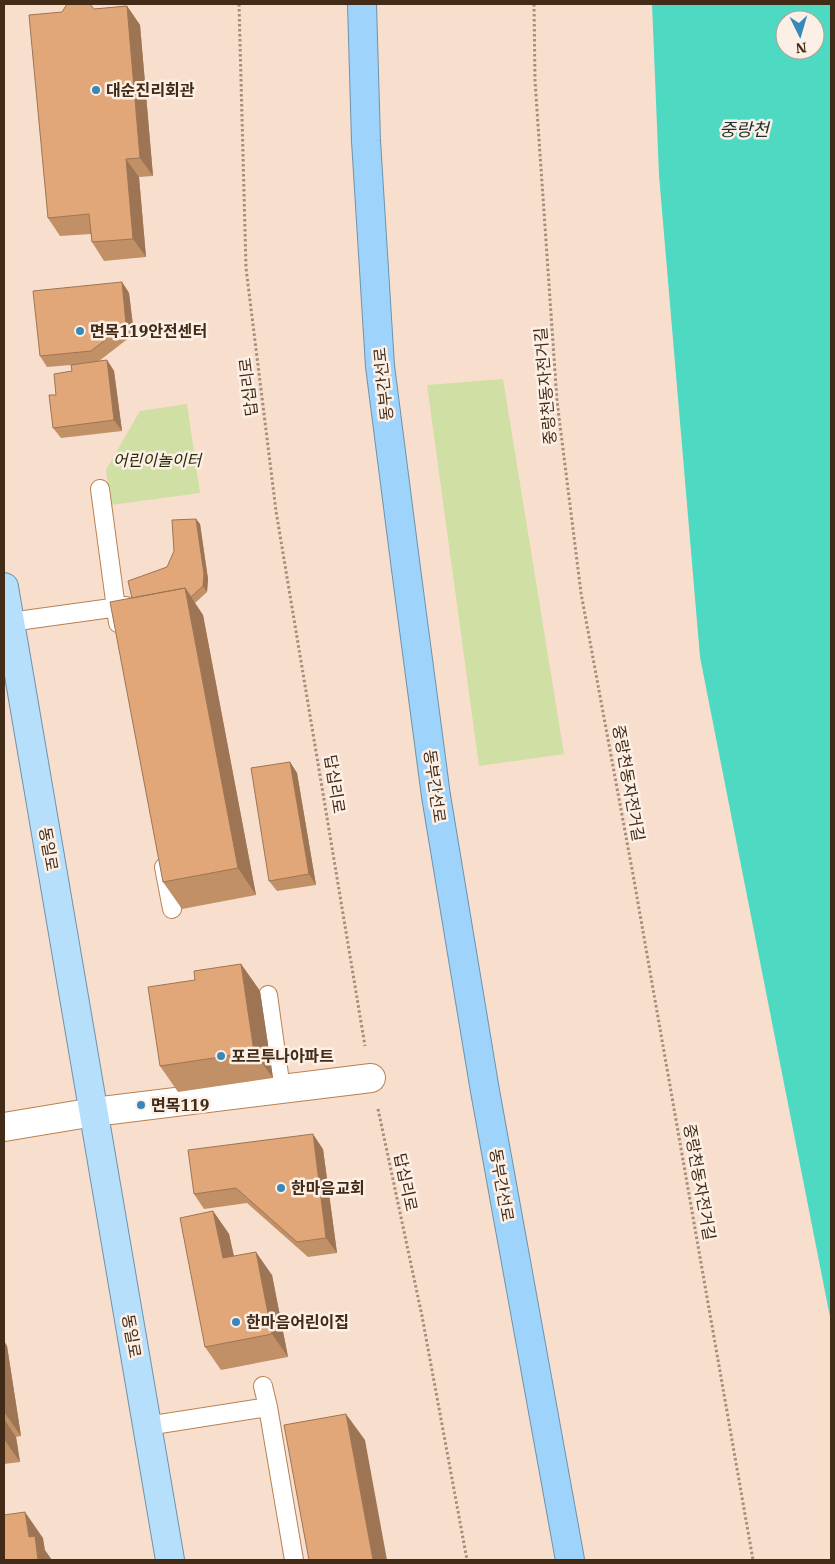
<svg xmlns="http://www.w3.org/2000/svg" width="835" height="1564" viewBox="0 0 835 1564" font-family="'IBM Plex Serif','Noto Sans KR',serif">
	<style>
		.green { fill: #d0dfa4 }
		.water { fill: #4dd9c2; fill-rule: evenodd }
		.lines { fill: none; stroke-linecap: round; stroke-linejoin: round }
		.service-casing { stroke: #b88052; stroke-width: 20 }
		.minor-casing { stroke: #b88052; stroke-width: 30 }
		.primary-casing { stroke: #6e92ab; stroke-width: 30 }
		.trunk-casing { stroke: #6e92ab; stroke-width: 30 }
		.path { stroke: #a58d7a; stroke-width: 3; stroke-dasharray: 2.5 2.5; stroke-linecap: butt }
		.service { stroke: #fff; stroke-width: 18 }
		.minor { stroke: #fff; stroke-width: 28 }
		.primary { stroke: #b6dffc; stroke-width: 28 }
		.trunk { stroke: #9ed4fb; stroke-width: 28 }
		.wall { fill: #c29067 }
		.shaded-wall { fill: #9e7554 }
		.building { fill: #e1a778; stroke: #9e7554 }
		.poi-dot { fill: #3888b9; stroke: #fcefe6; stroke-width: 2 }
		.labels { text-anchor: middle; stroke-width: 5; stroke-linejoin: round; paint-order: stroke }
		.poi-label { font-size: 16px; font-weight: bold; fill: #422b17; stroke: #fcefe6; text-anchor: start }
		.street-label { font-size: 16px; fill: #422b17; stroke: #fcefe6 }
		.park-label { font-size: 16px; font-style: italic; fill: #262d04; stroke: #fcefe6 }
		.water-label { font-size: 18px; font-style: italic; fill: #19312c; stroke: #fcefe6 }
	</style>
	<rect width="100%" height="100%" fill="#f8dfcd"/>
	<path class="green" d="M503,379L564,754L479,766L427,385Z
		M187,404L200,493L111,505L106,470L140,411Z"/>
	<path class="water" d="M652,4H831V1322L700,657L659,175ZM785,20H815V50H785Z"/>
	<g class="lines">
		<g class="service-casing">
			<path id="service" d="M100,489L118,623
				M10,622L126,606
				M164,867L172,909
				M268,995L281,1089
				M268,1407L294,1560
				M147,1426L268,1407L263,1386"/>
		</g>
		<g class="minor-casing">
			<path id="minor" d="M4,1127L94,1112L371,1078"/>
		</g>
		<g class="primary-casing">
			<path id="primary" d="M4,587L170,1560"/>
		</g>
		<g class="trunk-casing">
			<path id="trunk" d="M362,4L366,141L380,366L406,569L436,796L485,1091L570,1560"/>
		</g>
		<path class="path" d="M239,4L246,268L276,511L365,1046
			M534,4L535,81L557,401L581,593L634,880L753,1560
			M378,1109L422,1316L467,1560"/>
		<use href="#service" class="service"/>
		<use href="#minor" class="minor"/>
		<use href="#primary" class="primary"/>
		<use href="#trunk" class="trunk"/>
	</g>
	<path class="wall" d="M127,6L140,25L153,176L139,177L146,257L104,261L92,242L91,234L60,236L48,218L94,9Z
		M122,282L129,293L134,334L99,361L107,360L114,371L122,431L61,438L53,428L56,395L72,371L71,365L47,367L40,356Z
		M196,519L200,524L208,579L207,592L195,603L203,615L256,895L182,909L163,882L132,598L167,567Z
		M290,762L297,773L316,885L277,891L269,881Z
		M241,964L260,991L273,1078L178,1092L160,1066Z
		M323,1149L337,1253L308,1257L247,1203L204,1209L194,1194Z
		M213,1211L229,1234L234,1256L272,1275L288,1357L221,1370L205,1347Z
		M4,1341L7,1346L21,1436L16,1437L20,1462L4,1464Z"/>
	<path class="shaded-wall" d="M127,6L140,25L153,176L140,158Z
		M126,159L139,177L146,257L133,239Z
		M122,282L129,293L134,334L126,324Z
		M107,360L114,371L122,431L114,420Z
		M196,519L200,524L208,579L207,592L203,586Z
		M185,588L203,615L256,895L238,868Z
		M290,762L297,773L316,885L309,874Z
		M241,964L260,991L273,1078L254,1052Z
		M313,1134L323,1149L337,1253L326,1238Z
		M213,1211L229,1234L239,1281L223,1258Z
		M256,1252L272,1275L288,1357L272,1334Z
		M4,1341L7,1346L21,1436L4,1412Z
		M346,1414L365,1440L387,1560H373Z
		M4,1419L16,1437L20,1462L4,1439Z
		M25,1512L43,1538L45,1550L52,1560H38L29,1537Z"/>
	<path class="building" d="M67,4H90L94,9L127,6L140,158L126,159L133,239L92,242L89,214L48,218L29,15L62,12Z
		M122,282L126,324L91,351L40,356L33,291Z
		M107,360L114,420L53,428L49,395H56L54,374L72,371L71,365Z
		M196,519L204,574L203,586L191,597L185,588L132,598L128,581L167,567L174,551L172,520Z
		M185,588L238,868L163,882L110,602Z
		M290,762L309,874L269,881L251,768Z
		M241,964L254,1052L160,1066L148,987L195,980L194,971Z
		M313,1134L326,1238L297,1242L236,1188L194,1194L188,1150Z
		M213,1211L223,1258L256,1252L272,1334L205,1347L180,1218Z
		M346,1414L373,1560H309L284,1425Z
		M25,1512L29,1537L35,1536L38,1560H4V1515Z"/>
	<g class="poi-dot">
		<circle cx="96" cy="90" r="5"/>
		<circle cx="80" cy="331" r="5"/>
		<circle cx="221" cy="1056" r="5"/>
		<circle cx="141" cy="1105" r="5"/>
		<circle cx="281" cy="1188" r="5"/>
		<circle cx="236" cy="1322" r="5"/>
	</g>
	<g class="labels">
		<g class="poi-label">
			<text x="106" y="96">대순진리회관</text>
			<text x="90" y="337">면목119안전센터</text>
			<text x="231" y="1062">포르투나아파트</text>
			<text x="151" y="1111">면목119</text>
			<text x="291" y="1194">한마음교회</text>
			<text x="246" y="1328">한마음어린이집</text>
		</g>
		<g class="street-label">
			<text transform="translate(383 384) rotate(-96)" y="6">동부간선로</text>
			<text transform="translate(545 386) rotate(-95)" y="6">중랑천동자전거길</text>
			<text transform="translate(248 387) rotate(-97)" y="6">답십리로</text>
			<text transform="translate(629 783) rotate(80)" y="6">중랑천동자전거길</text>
			<text transform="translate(335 784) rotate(81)" y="6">답십리로</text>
			<text transform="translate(435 786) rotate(82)" y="6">동부간선로</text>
			<text transform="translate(49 849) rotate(80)" y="6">동일로</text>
			<text transform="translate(406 1182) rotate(78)" y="6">답십리로</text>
			<text transform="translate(700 1182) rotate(80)" y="6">중랑천동자전거길</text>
			<text transform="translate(502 1185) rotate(80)" y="6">동부간선로</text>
			<text transform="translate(132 1336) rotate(80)" y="6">동일로</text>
		</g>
		<g class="park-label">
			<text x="157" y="466">어린이놀이터</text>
		</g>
		<g class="water-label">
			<text x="744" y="136">중랑천</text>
		</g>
	</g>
	<rect width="835" height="1564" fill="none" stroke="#422b17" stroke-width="10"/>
	<g transform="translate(800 35) rotate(175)"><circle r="24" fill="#fcefe6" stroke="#b2a193"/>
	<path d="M0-4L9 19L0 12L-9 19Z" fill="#3888b9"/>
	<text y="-8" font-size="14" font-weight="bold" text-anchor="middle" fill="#422b17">N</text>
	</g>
</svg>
